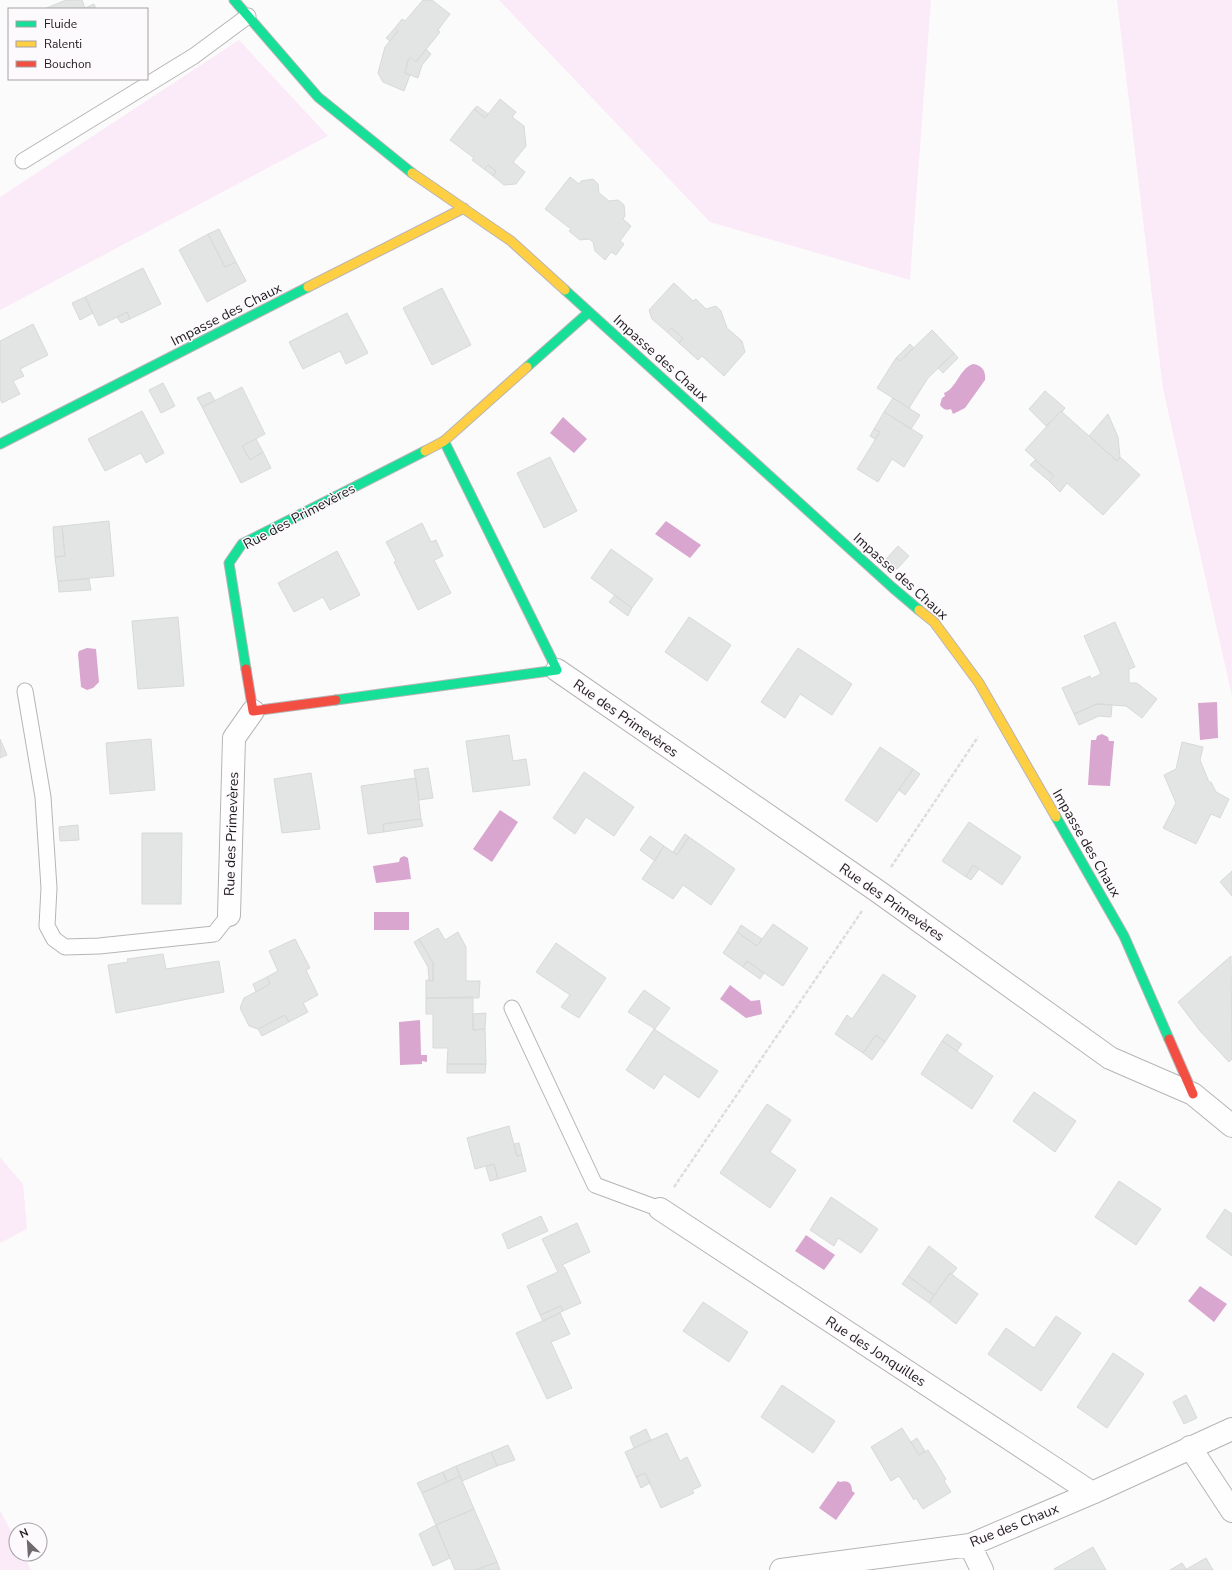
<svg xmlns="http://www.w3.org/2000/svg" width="1232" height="1570" viewBox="0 0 1232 1570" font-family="'Nunito Sans',sans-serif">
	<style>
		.green { fill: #fbeaf7 }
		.water { fill: #d8a6ce }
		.building { fill: #e2e5e4; stroke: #d7dad9 }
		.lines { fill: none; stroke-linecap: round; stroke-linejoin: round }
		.lane-casing { stroke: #b7b4b6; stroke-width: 17 }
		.street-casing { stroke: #b7b4b6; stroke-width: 24 }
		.fast-casing { stroke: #b7b4b6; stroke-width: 11 }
		.slow-casing { stroke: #b7b4b6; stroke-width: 11 }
		.jam-casing { stroke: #b7b4b6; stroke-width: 11 }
		.path { stroke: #ddd; stroke-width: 2.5; stroke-dasharray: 4 2; stroke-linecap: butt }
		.lane { stroke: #fffeff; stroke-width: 15 }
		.street { stroke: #fffeff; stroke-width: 22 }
		.fast { stroke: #16e098; stroke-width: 9 }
		.slow { stroke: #ffcf43; stroke-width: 9 }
		.jam { stroke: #f24e42; stroke-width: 9 }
		.labels { text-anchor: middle; stroke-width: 3; stroke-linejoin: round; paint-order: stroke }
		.street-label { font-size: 14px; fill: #201b1f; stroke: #fdfafd }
	</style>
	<rect width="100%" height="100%" fill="#fcfbfc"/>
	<path class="green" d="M499,0H931L910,280L710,222Z
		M1117,0H1232V696L1163,389Z
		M239,40L328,136L0,310V197Z
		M0,1157L23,1184L27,1229L0,1243Z
		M0,1510L16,1541V1554H23L31,1570H0Z"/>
	<path class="water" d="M973,364C982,365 986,371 985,380L965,408L953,414L951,409C946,411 943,409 940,405L942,398L945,396L944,393C957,388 959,369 973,364Z
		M563,417L587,439L574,453L550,433Z
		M666,521L701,545L690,558L655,534Z
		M87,648L96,649L99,682L93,688L87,690L81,687L78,654L79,651Z
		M1217,702L1218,738L1200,740L1198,703Z
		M1102,734L1108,737L1109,741H1114L1110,786L1088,785L1091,740H1096L1097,736Z
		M500,810L518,822L492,862L473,849Z
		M404,856L408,858L411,879L376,883L373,866L399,862L400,858Z
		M374,912H409V930H374Z
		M730,985L751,1001L760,1000L762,1014L746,1018L720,999Z
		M420,1020L421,1055H427V1062L422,1061V1064L400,1065L399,1022Z
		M806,1235L835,1255L824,1270L795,1251Z
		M1200,1286L1227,1304L1214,1322L1188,1301Z
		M838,1481L840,1482C847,1480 852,1482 852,1491L855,1493L836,1520L819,1508Z"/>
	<path class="building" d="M66,0H82L85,8L94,4L96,9H44Z
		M423,0H432L450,14L438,30L440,32L416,62L411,57L408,60L405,73L410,75L404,91L383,82L378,73L385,47L398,31L395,28L402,19L405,21Z
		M395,28L398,31L390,41L386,38Z
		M426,49L431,54L422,65L418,78L405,73L408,60L411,57L416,62Z
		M500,99L516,112L512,117L524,126L526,146L513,162L525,172L516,184L504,185L493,176L496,171L488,165L484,169L472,160L474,158L450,140L474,109L485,118Z
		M477,106L488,114L485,118L474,109Z
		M488,165L496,171L493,176L484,169Z
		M570,177L579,184L581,181L593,179L598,184L599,193L609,201L618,200L624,205L625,216L623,219L631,226L620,241L624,244L616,255L611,252L605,260L595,251L593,242L589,239L580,240L569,231L571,229L545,209Z
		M219,229L236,262L225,267L208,234Z
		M208,234L225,267L236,262L246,281L207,302L179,250Z
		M143,268L161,304L130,319L127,312L99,326L85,297Z
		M674,283L693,301L696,299L706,309L716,306L721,311L727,328L742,341L745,352L724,376L702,356L698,360L679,343L683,338L671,328L667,332L652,319L649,310Z
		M442,288L471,345L432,365L403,308Z
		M85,297L93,313L80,320L72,303Z
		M127,312L130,319L121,323L117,317Z
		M347,313L368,353L346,364L340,351L303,369L289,342Z
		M33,324L48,355L20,369L24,376L13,381L20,394L2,403L0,399V341Z
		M671,328L683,338L679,343L667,332Z
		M932,330L954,353L928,378L909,408L877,388L896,358L900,361Z
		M910,344L914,348L900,361L896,358Z
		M954,353L958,358L943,373L938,368Z
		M163,383L175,406L161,413L149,390Z
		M242,387L265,434L242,446L250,460L263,452L271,468L241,483L202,407Z
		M1045,391L1065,408L1062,412L1061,411L1046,426L1029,409Z
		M210,392L215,401L202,407L197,398Z
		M893,398L920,415L911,429L884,412Z
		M142,411L164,453L146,463L141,453L105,471L88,439Z
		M1061,411L1117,461L1120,457L1140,475L1103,515L1067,483L1060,492L1049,481L1054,476L1025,450Z
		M884,412L923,436L904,467L892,459L878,482L857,469L880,432L874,429Z
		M1108,414L1118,437L1120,457L1117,461L1089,436Z
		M874,429L880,432L875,439L870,436Z
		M256,439L263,452L250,460L242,446Z
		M550,457L577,511L544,528L517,473Z
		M1035,460L1054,476L1049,481L1030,465Z
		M109,521L114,576L58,581L55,557L65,556L62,526Z
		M422,523L431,542L436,540L443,556L434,560L451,593L418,610L394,562L396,561L386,542Z
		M62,526L65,556L55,557L53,527Z
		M898,546L909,556L897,569L886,559Z
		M611,549L653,579L632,608L591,578Z
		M337,551L360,595L330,610L323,597L294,612L278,583Z
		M89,579L91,590L59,592L58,581Z
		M615,595L632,608L628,616L609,602Z
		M178,617L184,686L138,689L132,621Z
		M689,617L731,645L707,681L665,652Z
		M1115,622L1135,667L1129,669V683H1137L1157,699L1142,718L1126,706L1097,704L1074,714L1062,688L1090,676L1091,679L1101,674L1084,636Z
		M798,648L852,684L832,715L800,694L785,718L761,702Z
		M1097,704L1112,705L1111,717L1099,716L1079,725L1074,714Z
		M509,735L513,761L526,759L530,785L473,792L466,741Z
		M0,739L7,755L0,758Z
		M151,739L155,790L110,794L106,743Z
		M1182,742L1203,747L1200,760L1209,782H1211L1216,792L1229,799L1220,818L1211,814L1196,844L1163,828L1176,803L1164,775L1176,769Z
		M880,747L913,769L877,822L845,800Z
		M428,768L433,798L419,800L414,770Z
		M913,769L920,774L905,795L899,790Z
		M584,772L634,807L614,836L586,817L575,834L553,818Z
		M311,773L320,829L282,833L274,779Z
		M416,778L421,819L383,824L384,832L368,834L361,786Z
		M421,819L423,826L384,832L383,824Z
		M969,822L1021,857L1002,885L973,865L966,877L942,861Z
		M78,825L79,840L60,841L59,827Z
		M142,833H182L181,904H142Z
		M685,834L689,837L677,855L673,852Z
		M650,836L664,846L655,861L640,850Z
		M689,837L735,869L711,905L683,885L673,899L642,879L664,846L677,855Z
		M973,865L979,869L971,880L966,877Z
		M1232,871V896L1220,882Z
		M773,924L808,948L783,986L747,961L743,967L723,953L737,932L757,946Z
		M741,925L762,939L757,946L737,932Z
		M438,928L445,940L458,932L466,947V981H480L479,998H426V980L433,981V963L419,939Z
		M295,939L310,968L306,970L318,995L303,1003L308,1012L289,1022L285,1015L258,1029L249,1026L240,1008L244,998L270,984L267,977L278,971L269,951Z
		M419,939L433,963V981L429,980L428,967L414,942Z
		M556,943L606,978L579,1018L561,1007L570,995L536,972Z
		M163,954L166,969L219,961L224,992L116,1013L108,965L128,962L127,959Z
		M1231,956L1232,1059L1229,1062L1200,1031L1178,1002Z
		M747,961L764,973L760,979L743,967Z
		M883,974L916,996L885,1042L876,1035L863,1053L835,1034L847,1015L852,1019Z
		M267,977L270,984L256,992L253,984Z
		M644,990L670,1008L655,1029L628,1012Z
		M473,997V1030L485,1029L486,1064H447L448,1048H433V1014H426V998Z
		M486,1013L485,1029L473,1030V1014Z
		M285,1015L289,1022L262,1036L258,1029Z
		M654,1029L718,1071L699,1098L664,1074L654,1089L626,1070Z
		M947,1034L962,1044L957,1051L942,1041Z
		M876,1035L885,1042L872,1060L863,1053Z
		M942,1041L993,1076L972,1109L921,1074Z
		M447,1064H486L485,1073H447Z
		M1034,1092L1076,1121L1055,1152L1013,1121Z
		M767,1104L791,1120L770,1152L796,1170L770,1208L720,1173Z
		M509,1126L517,1156L522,1155L526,1171L498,1179L494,1164L475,1169L467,1138Z
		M519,1143L522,1155L517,1156L514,1144Z
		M494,1164L498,1179L490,1181L486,1167Z
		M1119,1181L1161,1209L1136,1245L1095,1217Z
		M831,1197L878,1229L861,1253L838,1238L834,1246L810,1230Z
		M1225,1209L1232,1214V1256L1206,1237Z
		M541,1216L548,1231L508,1249L502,1234Z
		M577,1223L590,1252L562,1265L565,1268L581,1303L563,1311L561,1306L540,1315L527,1286L558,1272L542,1239Z
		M929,1246L957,1268L952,1274L950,1273L934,1295L908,1276Z
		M950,1273L978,1294L956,1324L929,1303Z
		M908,1276L934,1295L929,1303L902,1284Z
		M703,1302L748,1332L729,1362L683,1331Z
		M561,1306L563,1311L543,1321L540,1315Z
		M560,1313L570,1334L551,1342L572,1388L547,1399L516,1333Z
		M1056,1316L1081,1333L1041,1391L988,1354L1006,1328L1034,1348Z
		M1113,1353L1144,1374L1107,1428L1077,1407Z
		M782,1385L835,1421L813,1453L761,1417Z
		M1186,1395L1197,1418L1184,1424L1173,1402Z
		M902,1428L919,1455L928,1450L946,1479L944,1481L951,1492L923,1509L916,1498L914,1500L899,1476L891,1481L871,1447Z
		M646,1429L651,1440L634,1448L630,1437Z
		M667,1433L680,1461L687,1457L701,1486L692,1490L694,1493L661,1508L645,1473L636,1477L625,1452Z
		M917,1438L925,1451L919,1455L911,1442Z
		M508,1445L515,1460L497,1466L491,1452Z
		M491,1452L497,1466L462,1481L456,1466Z
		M456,1466L460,1476L447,1482L443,1472Z
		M443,1472L447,1482L422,1493L417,1483Z
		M645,1473L650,1483L641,1488L636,1477Z
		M460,1476L474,1509L436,1525L422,1493Z
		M474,1509L497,1562L475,1570H455L436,1525Z
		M436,1525L450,1558L433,1566L419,1534Z
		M1093,1547L1106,1570H1055L1054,1569Z
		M1206,1558L1213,1570H1185Z
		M497,1562L500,1570H475Z
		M1182,1563L1186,1569L1184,1570H1170Z"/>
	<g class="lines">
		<g class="lane-casing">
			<path id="lane" d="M23,161L194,56L248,16
				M25,691L43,797L49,888L47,926L54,939L65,947L99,946L214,934L229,915
				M512,1008L595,1185L660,1209"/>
		</g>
		<g class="street-casing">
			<path id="street" d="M557,670L876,890L1110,1058L1193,1094L1232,1126
				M229,915L234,738L253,711
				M660,1209L1092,1493
				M1190,1447L1232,1511
				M970,1545L982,1570
				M781,1570L970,1545L1092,1493L1232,1429"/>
		</g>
		<g class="fast-casing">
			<path id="fast" d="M234,0L318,97L412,173
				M565,290L893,588L919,610
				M527,367L589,312
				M0,444L308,287
				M246,669L229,563L242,544L425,451
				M336,700L557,670L444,441
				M1056,817L1124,936L1169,1039"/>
		</g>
		<g class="slow-casing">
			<path id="slow" d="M412,173L511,241L565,290
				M308,287L464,208
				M425,451L444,441L527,367
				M919,610L934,622L979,683L1056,817"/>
		</g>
		<g class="jam-casing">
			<path id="jam" d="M246,669L253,711L336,700
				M1169,1039L1193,1094"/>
		</g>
		<path class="path" d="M891,867L978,737
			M674,1187L862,911"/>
		<use href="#lane" class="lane"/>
		<use href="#street" class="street"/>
		<use href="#fast" class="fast"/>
		<use href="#slow" class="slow"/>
		<use href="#jam" class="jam"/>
	</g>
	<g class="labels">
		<g class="street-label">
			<text transform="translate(226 314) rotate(-27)" y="5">Impasse des Chaux</text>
			<text transform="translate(661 358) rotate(42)" y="5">Impasse des Chaux</text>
			<text transform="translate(299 516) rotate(-28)" y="5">Rue des Primevères</text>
			<text transform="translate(901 576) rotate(42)" y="5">Impasse des Chaux</text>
			<text transform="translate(626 718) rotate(35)" y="5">Rue des Primevères</text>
			<text transform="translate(231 834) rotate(-88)" y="5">Rue des Primevères</text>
			<text transform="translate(1087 843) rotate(60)" y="5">Impasse des Chaux</text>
			<text transform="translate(892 902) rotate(35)" y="5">Rue des Primevères</text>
			<text transform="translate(876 1351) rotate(33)" y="5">Rue des Jonquilles</text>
			<text transform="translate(1014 1525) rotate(-22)" y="5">Rue des Chaux</text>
		</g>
	</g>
	<rect x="8" y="8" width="140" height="72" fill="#fdfafd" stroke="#a5a1a4"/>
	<rect x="16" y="21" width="20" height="6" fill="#16e098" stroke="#a5a1a4"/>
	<text x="44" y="28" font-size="12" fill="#201b1f">Fluide</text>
	<rect x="16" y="41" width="20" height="6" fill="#ffcf43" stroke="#a5a1a4"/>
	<text x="44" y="48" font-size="12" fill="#201b1f">Ralenti</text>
	<rect x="16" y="61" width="20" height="6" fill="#f24e42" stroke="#a5a1a4"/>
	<text x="44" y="68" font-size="12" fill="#201b1f">Bouchon</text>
	<g transform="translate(28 1542) rotate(335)"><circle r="19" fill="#fdfafd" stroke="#a5a1a4"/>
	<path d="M0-3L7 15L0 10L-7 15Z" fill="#6d696c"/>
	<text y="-6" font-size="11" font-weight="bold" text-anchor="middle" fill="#201b1f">N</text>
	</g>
</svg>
